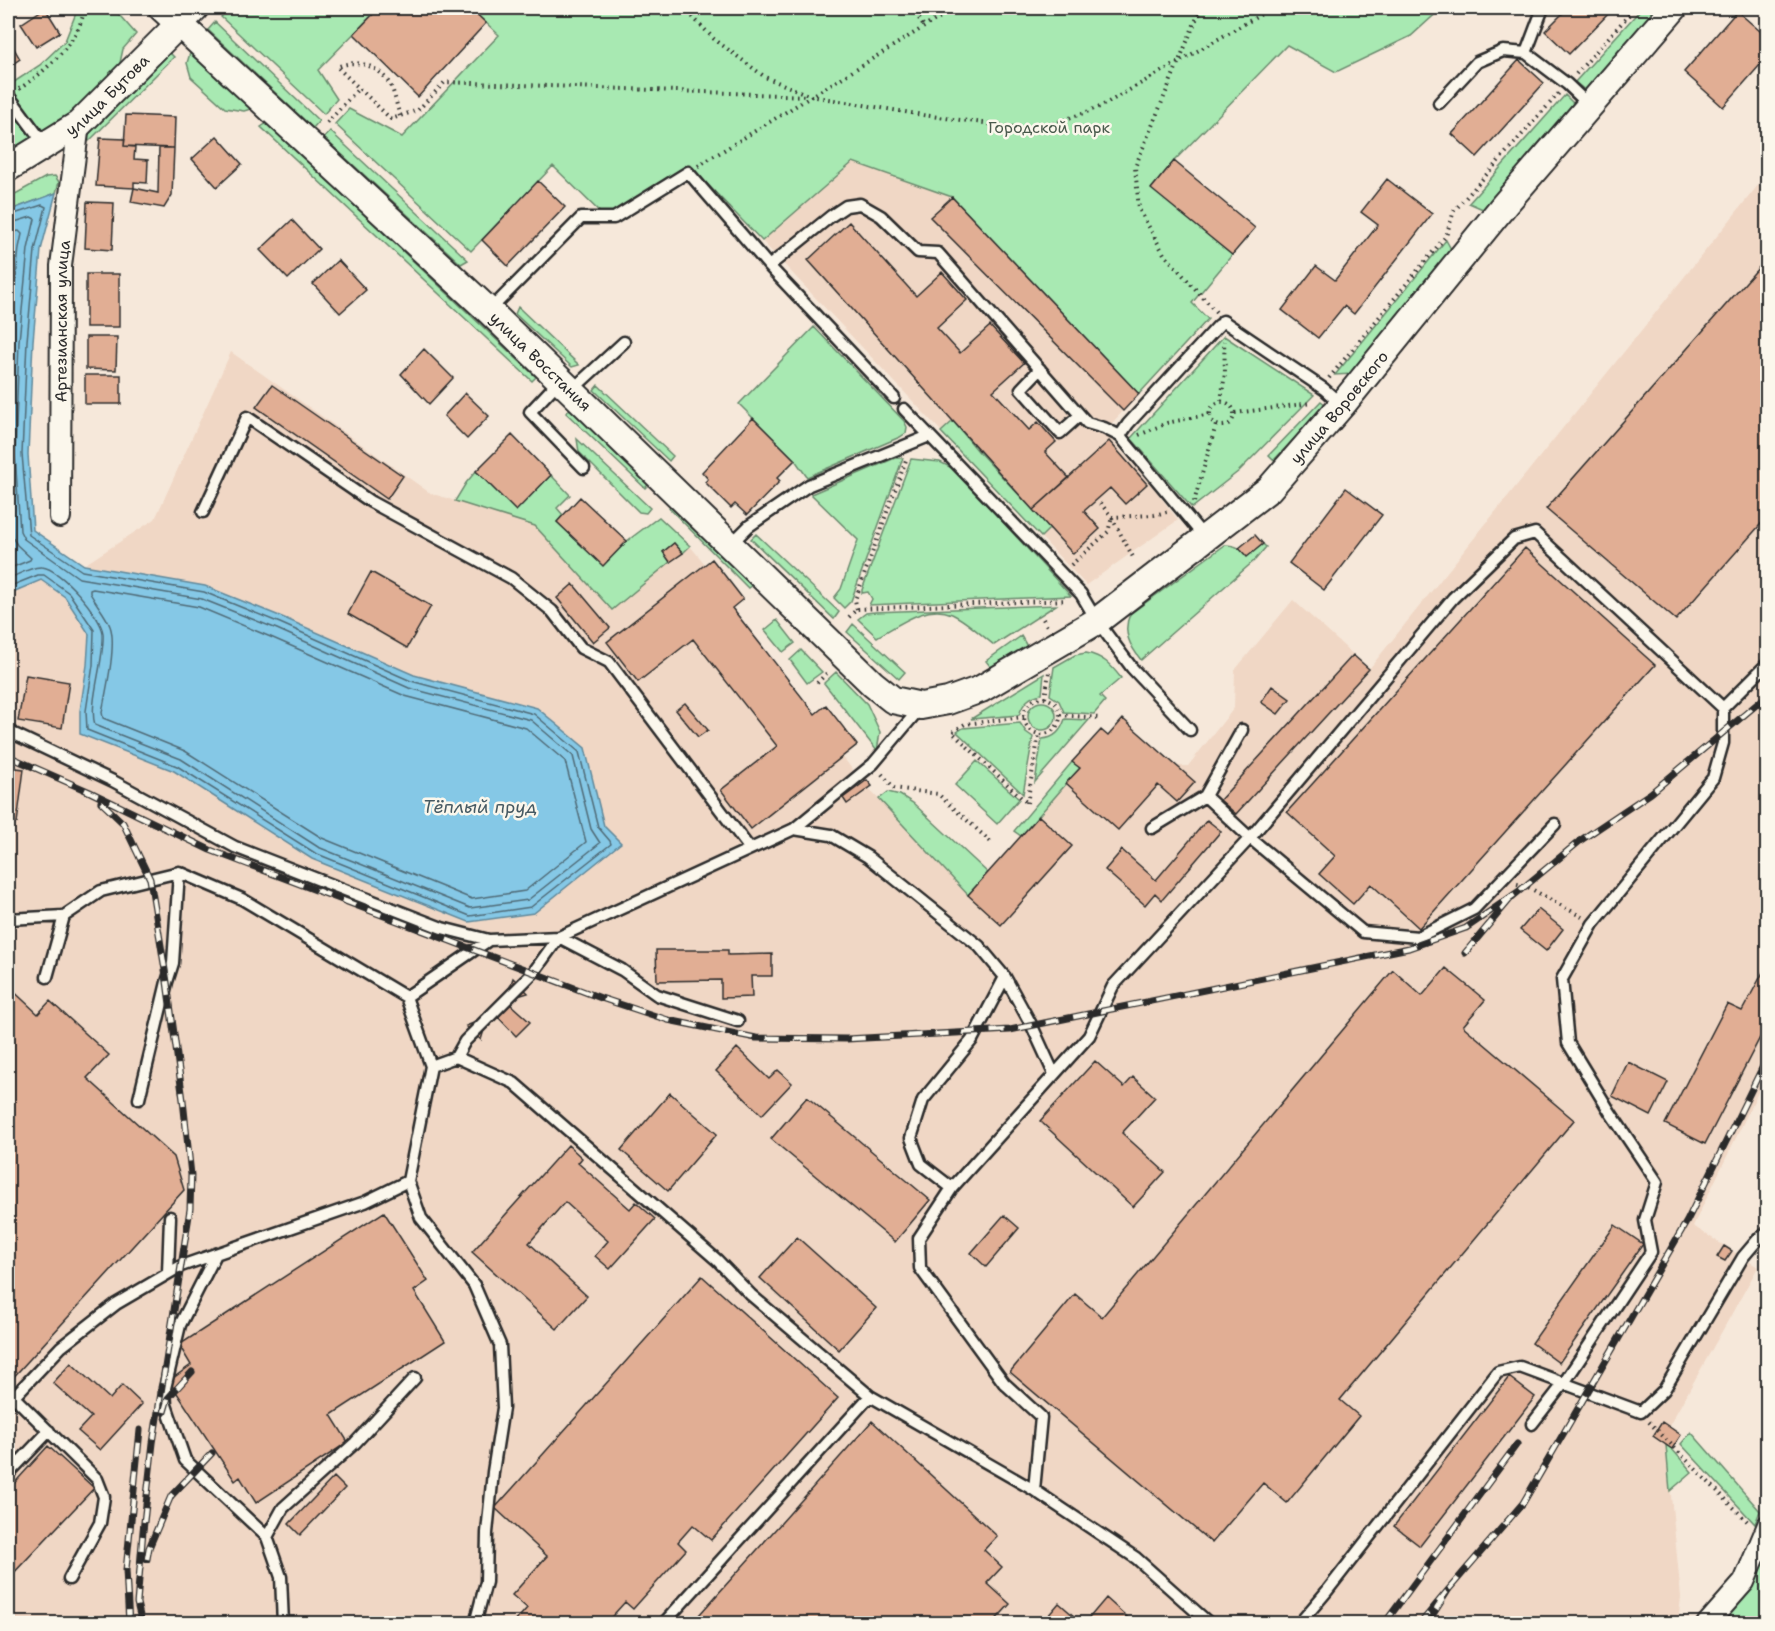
<svg xmlns="http://www.w3.org/2000/svg" width="1775" height="1631" viewBox="0 0 1775 1631" font-family="'Shantell Sans',sans-serif">
	<style>
		.built { fill: #f0d7c5 }
		.green { fill: #a8e9b2; stroke: #6a8a6e; stroke-width: 1.5 }
		.water { fill: #85c8e6; stroke: #61899b; stroke-width: 1.5 }
		.lines { fill: none; stroke-linecap: round; stroke-linejoin: round }
		.shore { stroke: #4f6a76; stroke-width: 1.5 }
		.building { fill: #e1ae94; stroke: #2b2b2b; stroke-width: 1.5 }
		.service-casing { stroke: #2b2b2b; stroke-width: 15 }
		.minor-casing { stroke: #2b2b2b; stroke-width: 24 }
		.tertiary-casing { stroke: #2b2b2b; stroke-width: 30 }
		.path { stroke: #2b2b2b; stroke-width: 4; stroke-dasharray: 1.5 4.5; stroke-linecap: butt }
		.service { stroke: #fbf7ec; stroke-width: 10 }
		.minor { stroke: #fbf7ec; stroke-width: 20 }
		.tertiary { stroke: #fbf7ec; stroke-width: 26 }
		.rail-casing { stroke: #2b2b2b; stroke-width: 7 }
		.rail { stroke: #fbf7ec; stroke-width: 4.5; stroke-dasharray: 14; stroke-linecap: butt }
		.labels { text-anchor: middle; stroke-width: 5; stroke-linejoin: round; paint-order: stroke }
		.street-label { font-size: 16px; fill: #2b2b2b; stroke: #fbf7ec }
		.park-label { font-size: 16px; fill: #4a5a4d; stroke: #fbf7ec }
		.water-label { font-size: 18px; font-style: italic; fill: #465a63; stroke: #fbf7ec }
	</style>
	<rect width="100%" height="100%" fill="#f6e8da"/>
	<filter id="ink" filterUnits="userSpaceOnUse"><feTurbulence type="fractalNoise" baseFrequency=".0167" numOctaves="2"/><feDisplacementMap in="SourceGraphic" scale="12" xChannelSelector="R" yChannelSelector="G"/><feConvolveMatrix kernelMatrix="1 2 1 2 8 2 1 2 1" color-interpolation-filters="sRGB"/></filter>
	<g filter="url(#ink)">
		<path class="built" d="M852,162L952,197L1139,394L1112,423L1108,436L1150,483L1178,520L1086,585L762,241Z
			M1767,174V1074L1693,1226L1758,1267L1669,1426L1662,1422L1653,1436L1666,1445L1681,1597L1678,1623H8V558L84,565L155,519L231,352L430,493L535,526L612,610L690,546L705,564L712,559L743,599L732,608L814,714L826,705L857,745L843,757L855,773L863,782L867,780L872,786L869,789L968,895L1079,768L1072,762L1101,730L1108,736L1123,719L1176,766H1188L1234,708L1235,670L1293,600L1369,669Z"/>
		<path class="green" d="M78,8H113L136,34L123,49L118,72L74,115L8,157V86L40,65L65,41Z
			M229,8H379L318,70L337,99L324,114L221,17Z
			M470,8H1442L1411,36L1336,72L1287,45L1174,161L1152,188L1232,255L1192,303L1208,319L1139,394L952,197L853,162L762,241L690,166L605,217L553,166L471,251L335,124L349,109L402,137L499,35Z
			M1642,8H1660L1586,91L1575,82Z
			M215,22L319,121L313,128L208,30Z
			M170,53L174,57L89,141L85,138Z
			M190,53L251,109L244,111L225,108L191,77L187,63Z
			M1565,95L1575,105L1485,210L1469,203Z
			M267,123L536,377L532,381L261,127Z
			M330,131L468,260L461,264L324,138Z
			M55,176L59,182L56,193L8,211V198L46,177Z
			M1446,240L1452,251L1353,374L1335,375Z
			M518,307L579,365L572,367L515,314Z
			M814,327L904,421L907,427L906,433L900,437L807,477L795,460L739,404Z
			M1224,336L1314,395L1239,471L1192,508L1131,438Z
			M598,385L673,456L669,461L594,390Z
			M1321,401L1326,405L1274,460L1269,455Z
			M571,408L650,483L645,488L566,413Z
			M953,421L978,451L1050,528L1041,537L941,432Z
			M577,439L650,508L646,513L639,512L579,452Z
			M895,458H903L851,601L844,608L834,598L841,589L858,540L811,494Z
			M911,459L940,462L954,469L1071,596L869,605L872,599L868,592L862,593V590Z
			M476,471L516,510L551,475L570,495L557,508L563,515L557,522L603,565L627,541L659,517L690,546L683,553L674,543L663,552L670,562L612,610L535,526L455,501L466,483Z
			M673,504L752,585L748,588L669,508Z
			M756,534L839,612L834,619L751,539Z
			M1263,544L1266,547L1255,560L1141,660C1130,646 1122,632 1130,614L1225,545C1236,545 1240,548 1247,556Z
			M1056,605L994,645C981,635 967,621 952,614C926,603 899,625 877,637L858,619L866,613L875,612Z
			M777,620L795,643L783,652L765,630Z
			M853,624L905,672L899,679L847,632Z
			M1021,636L1028,648L993,670L986,661Z
			M801,650L822,672L807,683L790,660Z
			M1086,653C1103,656 1111,665 1121,678L1100,696L1105,701L1094,714L1064,712L1059,701L1050,695L1054,667L1075,655Z
			M836,672L867,704L880,732L877,751L824,683Z
			M1044,674L1042,694C1029,696 1023,703 1019,715L971,719Z
			M1028 716a14 14 0 1 1 28 0a14 14 0 1 1-28 0Z
			M1065,719L1089,720L1035,782L1042,739C1055,738 1061,731 1065,719Z
			M1020,723L1026,732L1033,737L1023,794L957,732L963,728Z
			M977,761L1019,799L997,824L955,785Z
			M1072,762L1080,768L1021,836L1014,831Z
			M888,792L900,795L913,803L988,873L968,895L879,799Z
			M1691,1432L1760,1511L1755,1524L1681,1444Z
			M1666,1445L1672,1449L1692,1472L1670,1491Z
			M1767,1552V1610L1756,1623L1721,1624L1751,1586Z"/>
		<path class="water" d="M56,193L41,250L33,341L28,454L33,530L84,565L205,586L282,617L414,675L537,708L585,748L604,826L621,843L534,913L469,922L312,859L174,771L80,734V711L87,665L89,634L65,597L41,580L8,594V211Z"/>
		<g class="lines">
			<path class="shore" d="M8,216L42,205L46,207L35,250L27,341L22,454L29,535L82,571L204,592L280,623L411,681L534,714L579,752L598,827L610,841L611,844L531,907L470,916L315,853L177,766L87,730L86,711L93,665L94,630L69,593L44,575H38L8,587
				M8,224L31,217L35,219L28,249L19,341L15,454L20,531L24,539L79,578L202,599L277,629L409,688L531,720L573,756L591,829L600,843L528,900L470,908L318,847L181,759L95,725C88,703 105,660 103,633C101,616 60,568 42,567C32,566 17,575 8,579
				M8,233L19,231L22,234L19,248L10,340L8,408
				M8,481L12,537L17,545L31,558L30,560L8,569
				M93,589L199,607L273,638L405,696L526,728L565,761L586,842L525,891L472,899L322,838L185,751L103,718L102,712C106,692 117,644 110,626C106,615 96,604 90,593V590Z"/>
		</g>
		<path class="building" d="M45,8L60,32L36,47L21,24Z
			M379,8H470L486,23L418,97L354,34Z
			M1568,8H1614L1569,54L1545,31Z
			M1737,11L1768,38V56L1723,107L1684,72Z
			M8,38L20,59L8,67Z
			M1519,60L1544,83L1477,157L1452,134Z
			M126,115L175,117L174,148L124,146Z
			M217,136L242,164L217,187L192,159Z
			M100,138L125,139L124,146L135,147L134,159L148,160L147,183L134,182V188L96,186Z
			M159,148H174L172,195L164,208L131,202L134,188L158,193Z
			M1174,161L1255,228L1232,255L1151,189Z
			M1387,179L1432,214L1354,314L1344,306L1318,338L1282,310L1316,266L1335,280L1378,225L1361,212Z
			M538,181L565,207L508,266L482,240Z
			M952,197L1139,394L1123,411L930,217Z
			M87,202L114,203L112,250L85,248Z
			M292,220L319,249L288,279L260,250Z
			M849,222L916,296L942,272L967,300L937,328L960,353L990,326L1024,363L993,391L1029,430L1038,422L1056,442L1045,452L1069,478L1033,510L808,260Z
			M1768,257V516L1676,620L1546,509Z
			M338,260L366,290L340,313L313,284Z
			M86,274H119V327H86Z
			M86,337H117L116,370L86,369Z
			M424,349L453,378L429,404L401,374Z
			M85,375H121V404H85Z
			M272,385L403,476L387,499L256,407Z
			M465,393L489,416L467,439L444,416Z
			M753,418L795,460L777,478L780,481L747,515L735,504L731,508L705,482L708,479L702,472Z
			M512,435L551,475L516,511L476,471Z
			M1109,441L1147,484L1125,504L1110,488L1084,511L1100,529L1073,554L1033,510Z
			M1346,488L1382,515L1324,590L1289,563Z
			M580,497L627,541L603,566L557,522Z
			M1255,535L1263,544L1247,557L1239,548Z
			M674,543L683,553L670,562L663,552Z
			M1525,548L1655,665L1419,928L1371,884L1353,904L1319,874L1335,856L1287,812Z
			M712,559L743,599L732,608L815,714L826,705L857,745L751,829L721,790L777,746L693,639L638,682L607,642Z
			M371,572L431,606L407,648L348,614Z
			M573,584L610,628L593,642L557,598Z
			M1353,655L1369,669L1236,814L1220,800Z
			M26,675L69,682L62,728L18,721Z
			M1272,686L1290,699L1278,714L1261,702Z
			M685,703L708,730L698,737L676,710Z
			M1123,719L1195,782L1177,802L1158,785L1118,830L1066,783L1080,768L1072,762L1101,730L1108,736Z
			M8,767L24,769L17,823L8,822Z
			M867,780L872,786L847,804L843,798Z
			M1039,816L1072,846L1001,925L968,895Z
			M1207,820L1221,831L1162,900L1155,893L1145,905L1105,870L1122,850L1156,880Z
			M1538,909L1563,929L1546,951L1520,930Z
			M656,950H728V955L772,954V976H751L752,997L721,998V980L657,981Z
			M1768,963V1022L1705,1144L1665,1124L1727,1004L1742,1011Z
			M1446,968L1485,1000L1463,1026L1574,1120L1340,1400L1359,1416L1287,1503L1263,1483L1212,1543L1010,1372L1075,1294L1102,1317L1393,970L1422,996Z
			M513,978L528,993L518,996L510,1004L530,1022L516,1036L498,1017L484,1030L481,1040L466,1026L476,1022L510,987Z
			M8,986L38,1014L50,1001L109,1055L87,1078L174,1157L184,1190L8,1383Z
			M737,1048L769,1079L778,1070L792,1083L762,1115L716,1071Z
			M1095,1061L1124,1087L1133,1077L1155,1097L1122,1133L1165,1172L1133,1207L1040,1121Z
			M1628,1062L1668,1082L1651,1116L1612,1096Z
			M670,1093L717,1134L668,1191L621,1150Z
			M807,1097L930,1200L895,1242L771,1139Z
			M568,1145L582,1158L578,1163L630,1209L636,1202L655,1219L610,1269L595,1256L608,1241L565,1202L529,1243L587,1296L557,1329L472,1252Z
			M384,1212L428,1281L414,1291L445,1341L331,1415L348,1442L256,1503L240,1477L235,1481L169,1381L191,1365L179,1345Z
			M1004,1215L1019,1228L986,1267L971,1253Z
			M1615,1225L1643,1244L1559,1363L1532,1343Z
			M797,1237L876,1308L839,1350L760,1278Z
			M1724,1246L1732,1251L1725,1261L1717,1257Z
			M702,1276L838,1398L711,1540L693,1525L678,1542L686,1550L633,1609L625,1602L605,1624H513L527,1608L512,1595L547,1556L495,1508Z
			M71,1363L110,1399L122,1385L142,1404L100,1450L78,1431L91,1417L53,1383Z
			M1509,1377L1535,1397L1420,1546L1394,1526Z
			M872,1421L997,1536L984,1550L1002,1567L987,1583L1010,1604L992,1624H691Z
			M1662,1422L1681,1435L1672,1449L1653,1436Z
			M48,1446L94,1488L8,1579V1490Z
			M334,1477L345,1488L300,1535L289,1524Z
			M1106,1598L1135,1624H1084Z
			M1059,1603L1083,1624H1041Z"/>
		<g class="lines">
			<g class="service-casing">
				<path id="service" d="M1526,53L1543,8
					M8,95L45,145
					M1439,103L1477,62L1503,51L1526,53L1567,84L1589,105
					M769,266L831,216L846,206L860,204L881,216L918,252L938,253L1087,423L1104,428L1120,436
					M490,310L581,218H614L688,172L769,266L894,398
					M1223,321L1324,389L1342,405
					M1040,369L1021,389L1060,433L1080,415
					M561,379L530,412L584,468
					M572,390L624,342
					M904,409L1081,594L1097,621L1132,668L1190,730
					M203,512L247,417L371,502L511,578L552,611L581,648L609,662L750,849
					M1205,538L1120,436L1128,424L1219,325
					M731,544L749,526L809,485L929,436
					M8,731L113,781L235,847L442,928L489,940
					M1205,796L1250,838L1363,932L1418,937L1474,909L1555,824
					M1152,828L1205,796L1242,730
					M794,829L831,835L868,857L979,946L1005,977L1032,1026L1054,1074
					M8,919L64,916L101,891L179,872L242,899L406,997L489,940L559,937L794,829L873,764L921,707
					M47,977L64,916
					M406,997L431,1066
					M456,1057L514,1083L717,1260L751,1295L870,1396L1034,1490L1136,1558L1210,1624
					M139,1099L167,982L173,963L179,872
					M408,1181L421,1218L474,1285L500,1345L503,1408L493,1472L487,1533L486,1582L475,1624
					M952,1188L921,1164L911,1138L923,1100L972,1040L1005,977
					M216,1254L180,1325L165,1388L166,1405L185,1460L267,1537L281,1577L283,1624
					M168,1273L170,1217
					M14,1397L97,1479L104,1497L100,1523L69,1579
					M8,1403L61,1347L116,1304L181,1266L365,1202L408,1181L431,1066L456,1057L465,1041L533,973L559,937L622,970L657,995L738,1021
					M1532,1424L1564,1383L1651,1252L1645,1220L1657,1182L1610,1112L1568,1043L1562,979L1593,924L1713,778L1723,743V708L1768,663
					M8,1474L49,1431
					M1034,1490L1041,1417L1004,1383L920,1268L919,1238L952,1188L1089,1036L1113,986L1250,838L1453,598L1514,539L1535,533L1723,708
					M267,1537L283,1508L355,1443L415,1378
					M663,1624L870,1396
					M1299,1624L1327,1591L1498,1372L1520,1367L1641,1412L1664,1390L1743,1257L1760,1237L1768,1232"/>
			</g>
			<g class="minor-casing">
				<g id="minor">
					<path id="s1" d="M60,517L61,266L79,124"/>
					<path d="M1707,1624L1744,1582L1768,1525"/>
				</g>
			</g>
			<g class="tertiary-casing">
				<g id="tertiary">
					<path id="s2" d="M162,8L489,311L873,684L893,700L921,706L948,701L981,689L1097,621L1269,489L1342,405L1505,204L1674,8"/>
					<path id="s3" d="M8,168L79,124L195,8"/>
				</g>
			</g>
			<path class="path" d="M684,8L714,39L765,77L811,96L923,115L1036,130L1100,107L1272,8
				M913,8L924,27
				M1201,8L1135,167L1139,209L1164,254L1216,312
				M1576,74L1635,8
				M19,89C44,73 82,39 84,8
				M400,116C396,105 395,90 387,80C375,64 355,59 337,67L391,119L418,110L445,82L807,96
				M327,123L359,88
				M698,166L955,8
				M1329,378L1446,236L1454,211L1559,93
				M1221,401L1225,373L1224,341
				M1210 414a12 12 0 1 1 24 0a12 12 0 1 1-24 0Z
				M1235,413L1312,403
				M1139,435L1167,423L1210,414
				M1194,502L1216,425
				M1100,503L1112,517L1154,515L1167,512
				M1112,518L1133,557
				M1071,565L1108,532L1112,517
				M857,609L855,600L906,460
				M849,617L857,609L1067,600
				M1043,619L1047,626
				M817,683L829,671
				M1045,698L1049,672
				M1024 716a18 18 0 1 1 36 0a18 18 0 1 1-36 0Z
				M1060,715L1100,718
				M1024,717L965,724L952,732L1027,803
				M882,774L894,788L938,794L992,843
				M1027,803L1039,734
				M1517,884L1526,886L1582,917
				M1649,1422L1749,1523"/>
			<use href="#service" class="service"/>
			<use href="#minor" class="minor"/>
			<use href="#tertiary" class="tertiary"/>
			<g class="rail-casing">
				<path id="rail" d="M8,756L90,792L210,850L601,998L668,1020L756,1038L847,1039L1010,1030L1409,948L1466,928L1518,892
					M101,802L123,823L150,879L167,982L183,1100L191,1175L190,1209L153,1443L143,1531L137,1603L142,1624
					M1465,953L1512,897L1581,840L1651,793L1768,695
					M164,1412L168,1398L192,1372
					M147,1559L149,1548L171,1496L212,1453
					M1449,1589L1523,1503L1687,1221L1768,1056
					M129,1624L126,1570L140,1430
					M1384,1624L1517,1444
					M1420,1624L1449,1589L1427,1624"/>
			</g>
			<use href="#rail" class="rail"/>
		</g>
	</g>
	<g class="labels">
		<g class="street-label">
			<text dy="6" stroke="none"><textPath href="#s3" startOffset="124">улица Бутова</textPath></text>
			<text dy="6" stroke="none"><textPath href="#s1" startOffset="196">Артезианская улица</textPath></text>
			<text dy="6" stroke="none"><textPath href="#s2" startOffset="518">улица Восстания</textPath></text>
			<text dy="6" stroke="none"><textPath href="#s2" startOffset="1557">улица Воровского</textPath></text>
		</g>
		<g class="park-label">
			<text x="1049" y="133">Городской парк</text>
		</g>
		<g class="water-label">
			<text x="480" y="813">Тёплый пруд</text>
		</g>
	</g>
	<rect width="1775" height="1631" fill="none" stroke="#fbf7ec" stroke-width="30"/>
	<rect x="15" y="15" width="1745" height="1601" fill="none" stroke="#2b2b2b" stroke-width="2" filter="url(#ink)"/>
</svg>
